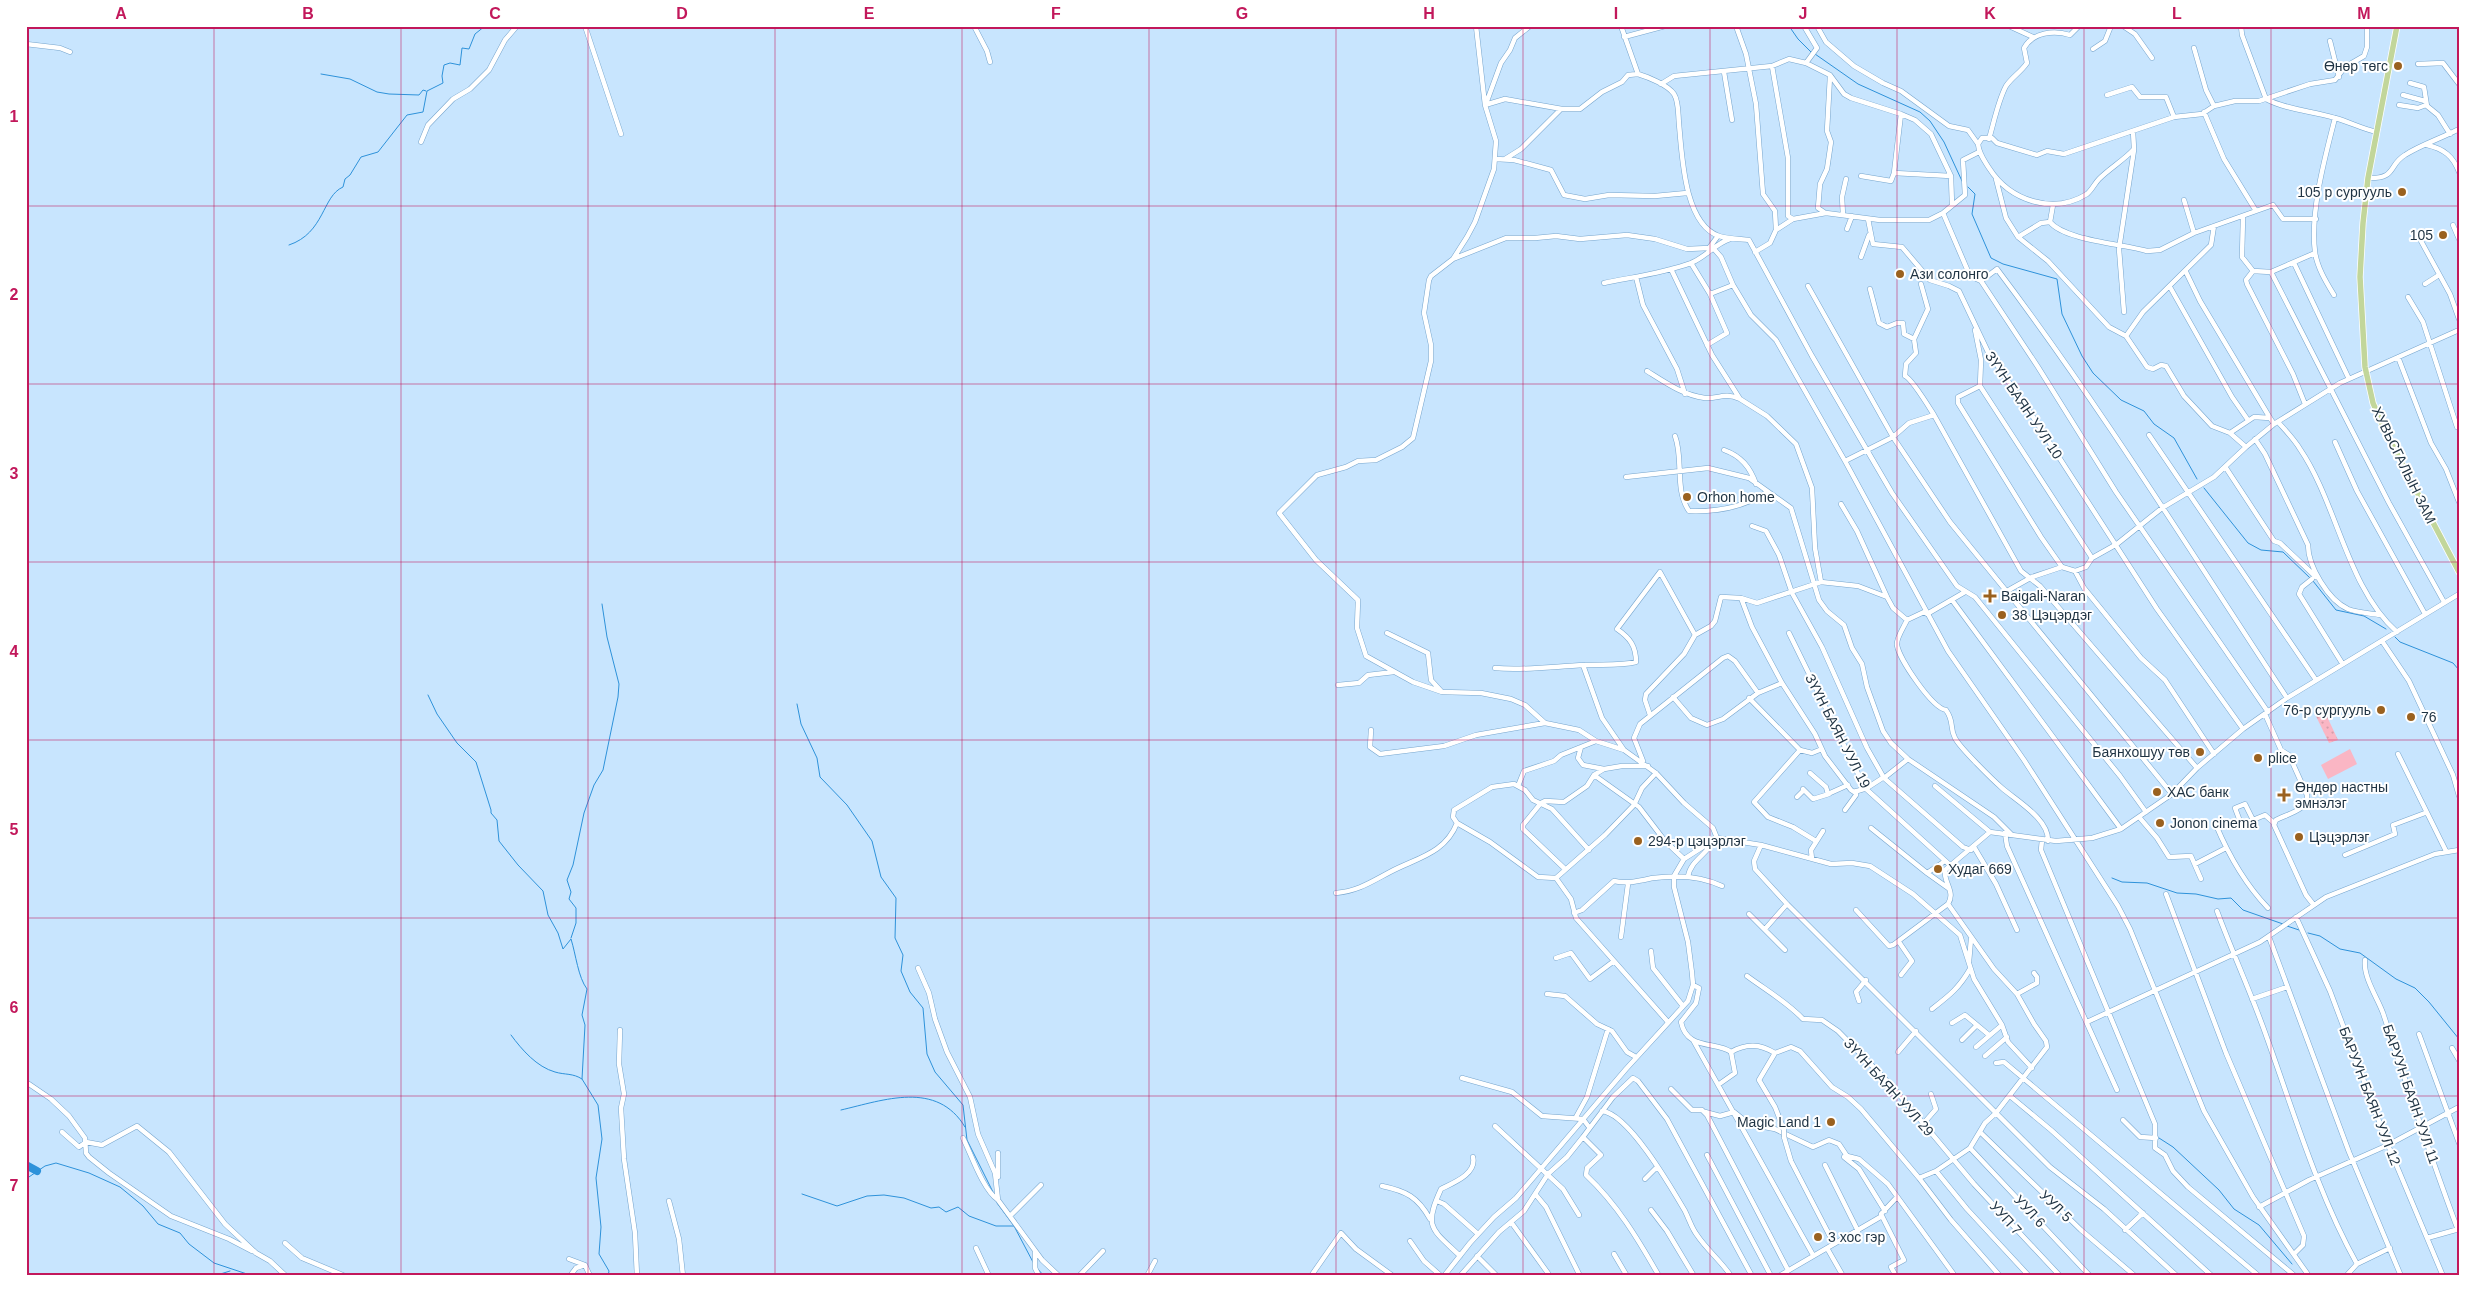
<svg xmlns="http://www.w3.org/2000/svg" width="2485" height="1302" viewBox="0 0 2485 1302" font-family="Helvetica,sans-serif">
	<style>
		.grass { fill: #fab6c4 }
		.park { fill: url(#park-dots) }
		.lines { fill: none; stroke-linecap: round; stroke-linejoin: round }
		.stream { stroke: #2e92da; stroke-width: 1 }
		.river { stroke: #2e92da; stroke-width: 8 }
		.minor-casing { stroke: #76a5cd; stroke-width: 5.5 }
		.major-casing { stroke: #fff; stroke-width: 7 }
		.minor { stroke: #fff; stroke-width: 4.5 }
		.major { stroke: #c2d69a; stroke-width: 5.5 }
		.minor-bridge-casing { stroke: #76a5cd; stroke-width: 5.5; stroke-linecap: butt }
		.minor-bridge { stroke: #fff; stroke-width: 4.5 }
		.grid { fill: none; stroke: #c2185b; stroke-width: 1; stroke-opacity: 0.55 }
		.poi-dot { fill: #9a611f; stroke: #fff; stroke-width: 2 }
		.labels { text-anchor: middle; stroke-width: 4; stroke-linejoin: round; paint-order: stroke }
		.poi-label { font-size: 14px; fill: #1f3343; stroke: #fff; text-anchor: start }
		.street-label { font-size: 14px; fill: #1f3343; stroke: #fff }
		.neatline { fill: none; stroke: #c2185b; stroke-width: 2 }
		.grid-label { font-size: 16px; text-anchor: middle; font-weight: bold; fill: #c2185b }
	</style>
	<defs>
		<pattern id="park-dots" width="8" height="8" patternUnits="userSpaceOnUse" patternTransform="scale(1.25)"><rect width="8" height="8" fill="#fab6c4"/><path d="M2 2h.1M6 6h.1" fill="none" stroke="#d69daa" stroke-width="1.8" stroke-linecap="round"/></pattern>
	</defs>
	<rect width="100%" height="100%" fill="#c8e5fe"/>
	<path class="grass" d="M2350,749L2357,764L2328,779L2321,765Z"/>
	<path class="park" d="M2323,708L2338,740L2329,743L2314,712Z"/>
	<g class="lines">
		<path class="stream" d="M1789,26L1798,39L1811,52
			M1815,54L1858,84L1920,112L1930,121L1944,142L1962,181
			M321,74L350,79L377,92L389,94L419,95L423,90L426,91
			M1968,187L1975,194L1972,214L1991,258L2003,264L2057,279L2062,314L2082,356L2093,373L2121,400L2144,411L2154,424L2174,438L2197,479
			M289,245C325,233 322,196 343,187L345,179L350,175L361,157L378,152L407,115L423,112L427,91L443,83L442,76L444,65L450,63L460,65L462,48L469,49L475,34L485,26
			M2204,488L2248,543L2261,550L2283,552L2310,578
			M2313,581L2336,610L2364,616L2386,629
			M2395,637L2400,642L2453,663L2459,670
			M428,695L437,714L457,743L476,762L491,810V813L497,820L499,841L518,865L543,891L548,915L558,933L563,949L571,939C576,955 578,977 587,989L582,1015L585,1025L582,1079L598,1105L602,1139L596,1178L601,1227L599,1254L609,1271L608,1276
			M797,704L801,724L817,758L820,777L847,805L872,841L881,877L896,898L895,938L903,955L901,971L910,992L923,1008L927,1054L935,1072L963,1105L967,1140L993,1192
			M2112,878L2122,882L2147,883L2177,893L2196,894L2218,899L2231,898L2243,910L2283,924
			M2287,926L2299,930
			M2308,933L2320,936L2340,949L2360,953L2396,979L2415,988L2429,1002L2459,1039
			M571,938L576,923V908L569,899L571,892L567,880L573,865L584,813L594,785L603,770L618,697L619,684L607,637L602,604
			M511,1035C522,1050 537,1067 555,1072C565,1075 573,1073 582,1079
			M841,1110C884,1100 937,1080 965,1127
			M2159,1138L2173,1147L2219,1190L2234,1209L2259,1225L2292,1264
			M26,1179L45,1166L56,1163L89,1173L120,1187L143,1206L158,1224L180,1233L189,1244L214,1263L253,1276
			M802,1194L837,1206L867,1196L884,1195L904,1198L931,1208L939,1207L946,1212L958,1207L969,1216L996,1226H1014
			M997,1203L1014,1226L1034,1264
			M1036,1267L1044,1276
			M214,1276L230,1271"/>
		<path class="river" d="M26,1165L37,1171"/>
		<g class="minor-casing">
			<path id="minor" d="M585,26L621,134
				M974,26L987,51L990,62
				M1621,26L1638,74C1648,77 1668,85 1674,94C1679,102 1678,114 1679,124C1682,155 1684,224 1719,236C1728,239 1740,239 1749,240L1812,356L1892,493L1957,586L1975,597L2120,776L2146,812
				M1736,26L1746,54L1756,104L1763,194L1775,211L1776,230
				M1804,26L1817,48L1806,63
				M1817,26L1826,42L1854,66L1883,83L1901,91L1949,126L1968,130L1978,144
				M2009,26L2033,37
				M2123,26L2135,34L2152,58
				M2241,26L2242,35L2266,99C2287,110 2313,111 2335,118C2350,122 2362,129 2377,132
				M1624,37L1665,26
				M2330,41L2339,77
				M26,44L60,48L70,52
				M2194,48L2206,90L2214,106
				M2093,49L2105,41L2111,26
				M2418,64L2443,63L2459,84
				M1772,66L1788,158V216L1793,219
				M1724,72L1732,120
				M2410,83L2424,87L2427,106L2438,115L2450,134
				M1661,84L1674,76L1772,66L1789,59L1806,63L1830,75L1844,94L1851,98L1901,114L1915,120L1931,134L1951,176L1952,205
				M2107,95L2132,87L2140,97H2166L2174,117
				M2403,95L2425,101
				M1487,101L1501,63L1510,50L1515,38L1530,26
				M1485,105L1505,99L1562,109H1580L1602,92L1622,82L1628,75L1638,74
				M2399,105L2418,108L2426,105
				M2204,112L2224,159L2256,211
				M2133,131L2134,149C2124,160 2110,168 2099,179C2095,183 2092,190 2087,194C2053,215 2010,201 1989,168C1984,160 1979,154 1978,144L1982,138H1992L1997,143L2037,155L2047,151L2064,154L2174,117L2202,114L2214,106L2235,101H2259L2310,84L2335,80L2345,67L2364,56L2367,47V26
				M1989,139C1994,122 1998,101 2006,86C2012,77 2021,72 2027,63L2024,48C2033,32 2054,30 2070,35L2079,26
				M421,142L428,125L453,99L470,89L489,70L505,40L517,26
				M2427,145C2444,149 2453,156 2459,172
				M1496,159L1514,160L1551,170L1564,195L1585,199L1609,195L1655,196L1687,193
				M1505,159L1521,149L1560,110
				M1894,173L1901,114
				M1861,176L1891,181L1894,173L1951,176
				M2368,178C2397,179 2388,165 2405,155C2420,145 2442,138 2459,129
				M1996,179L2006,218L2018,237L2048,261L2109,327L2126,336L2147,367L2153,369L2161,365L2166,366L2184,396L2212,426L2230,433L2246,447
				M2184,200L2194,233
				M1824,212L1818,208L1820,184L1827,169L1831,142L1827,131L1830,76
				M1943,213L1970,276L1981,281L2038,367L2116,492L2268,712
				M1843,215L1842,197L1846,179
				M2243,217L2242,257L2253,271L2271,272L2315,253
				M1868,219L1873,244L1902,247L1930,280L1949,286L1959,291L1988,352L2033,417L2157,609L2243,729
				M2050,222L2053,205
				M2453,225L2459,239
				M1847,229L1852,216
				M2018,237L2041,223L2050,222C2064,240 2123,244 2147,251L2160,250L2194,233L2273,205L2283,219H2316
				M2421,241L2450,294L2459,319
				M1714,249L1721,257L1733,285
				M1755,252L1770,243L1776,230L1793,219L1826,213L1880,220H1929L1943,213L1965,195L1963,160L1979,152
				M1861,257L1869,235
				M1453,259L1506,238H1535L1556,236L1580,239L1627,235L1655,239L1687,249L1709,248L1718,236
				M1691,263L1710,294L1727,333L1707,345
				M2294,263L2349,379
				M1671,269L1712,355L1740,399L1767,416L1796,444L1812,488L1815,548L1821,582
				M2253,271L2246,280L2247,284L2293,374L2305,404
				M2186,272L2200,301L2270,418
				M2271,272L2389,503L2444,602
				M1636,277L1643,305L1677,369L1685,394
				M1981,281L1997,269C2101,407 2192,554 2287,698
				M1604,283C1633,277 1664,273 1691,263C1706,257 1716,243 1730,239
				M1921,284L1928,309L1914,339L1916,353L1906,364L1905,376C1912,379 1929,407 1934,415L2021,571L2040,586L2197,768
				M2425,284L2439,275
				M1808,286L1893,437L1950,522L2172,794
				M2170,287L2232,397L2248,420
				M1870,289L1879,323L1887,327L1897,323H1903L1904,334L1914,339
				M1710,294L1733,285L1751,315L1776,340L1845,461L1948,651L2024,760L2118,906L2130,929L2204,1111L2253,1197L2309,1276
				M2334,295C2326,282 2317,267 2315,252C2310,211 2325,157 2335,118
				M2408,297L2423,322L2457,427
				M2124,312L2119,249L2134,150
				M1975,330L1981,360L1980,386L1958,397V403L2041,537L2062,567
				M2126,336L2143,312L2211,245L2214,226
				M2398,357L2431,443L2446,469L2459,502
				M1647,371C1666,383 1683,395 1705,398C1720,399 1723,392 1740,399
				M1980,386L2092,558
				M2278,422C2286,431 2294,439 2300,449C2337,503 2347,588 2397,632
				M2230,433L2254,417L2270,418L2274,424L2340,383L2459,330
				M2149,435L2316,680
				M1675,436C1684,460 1674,489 1689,511C1717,512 1743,508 1767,492
				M2255,439L2265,454L2308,545C2308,566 2328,600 2348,609C2358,613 2370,613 2380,615
				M2335,442L2357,491L2425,614
				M1724,450C1741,456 1750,467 1756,484
				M1845,461L1893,437L1909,423L1934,415
				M2226,468L2274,541L2280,543L2316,577
				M1626,477L1708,468L1749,478L1791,508L1819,600L1827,611L1844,625L1852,648L1862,664L1867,687L1883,731L1891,743L1908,759L1994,817L2012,835
				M1841,504L1857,531L1887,597
				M1752,526L1766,531L1779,555L1792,593L1822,647L1867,748L1884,778L1963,847L1971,850
				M2075,571L2084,588L2141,658L2165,680L2214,754
				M2312,579L2302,587L2299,594L2342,663
				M2007,591L2032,577L2062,567L2075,571L2086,567L2092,558L2117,544L2162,508L2214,477L2246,447L2274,424
				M1741,598L1752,627L1782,683L1815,734L1825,756L1851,790L1854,792L1867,788L1884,777
				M1952,600L2121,829
				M1907,620C1904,627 1896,638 1897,645C1899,659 1932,708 1946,710C1955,723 1949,727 1955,738C1960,748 1993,780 2002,788C2017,801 2049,819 2048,841
				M1387,633L1428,653L1431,680L1442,692L1481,693L1511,699L1525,705L1545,723L1579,730L1596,741L1624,750L1656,773L1684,803L1713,828L1717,838
				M1789,633L1865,788L1951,866
				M2382,641L2409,681L2453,775L2459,796
				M1583,665L1602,718L1624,750
				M1495,668C1525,671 1555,666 1585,665C1603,664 1619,666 1636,662C1636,646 1630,638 1617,629L1660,572L1695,635
				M1338,685L1359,683L1368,675L1394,672
				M1442,692L1413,682L1366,656L1357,628L1358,600L1316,560L1279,513L1317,475L1346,467L1358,461L1376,460L1402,447L1413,438L1431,361V345L1424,313L1429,280L1431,276L1453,259L1467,237L1475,222L1494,169L1496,141L1485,105L1476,26
				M1673,697L1691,718L1707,725L1723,719L1758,693L1782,683
				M1749,698L1800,750
				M2265,714L2281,750L2289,755L2307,795C2309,810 2287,814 2276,820L2274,825L2306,895L2313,904
				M1650,715L1645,700L1646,694L1684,654L1695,635L1711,626L1715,621L1721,597L1741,598L1757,603L1821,582L1858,586L1887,597L1893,608L1907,620L1924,612L1927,614L1965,592
				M1371,730L1370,747L1380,754L1444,746L1476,735L1545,723
				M1581,747L1578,758L1583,765L1604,769
				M2398,754L2446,851
				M1643,761L1634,738L1640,724L1723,658L1728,656L1735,661L1758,693
				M1810,773L1826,787L1828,794L1848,785
				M1594,775L1639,807L1665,841L1684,859
				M1884,778L1908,759
				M1518,786L1524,771L1554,761L1561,755L1596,741
				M1935,786L1990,832
				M1803,789L1813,799L1829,794
				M1797,797L1803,791
				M1845,810L1856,795V791
				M2139,817L2157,838L2169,857L2191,856L2201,879
				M2253,820L2245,804L2235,808L2241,824H2243L2265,815L2274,823
				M2216,825C2229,856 2245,884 2268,908
				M1871,828L1927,873L1945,861
				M2005,833L2007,846L2117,1090
				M2042,840L2041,850L2155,1124V1148L2165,1155L2173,1171L2188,1187L2295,1276
				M1816,841L1793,827L1768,817L1754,802L1800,750L1812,753L1822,749
				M1761,845L1754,861L1755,869L1787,904L2050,1167L2104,1209L2177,1276
				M1974,847L1996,884L2017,930
				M1589,850L1552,809L1533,800L1525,790L1514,784L1492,787L1454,810L1453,817L1457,823L1490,842L1538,877L1556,878L1571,899L1576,918L1668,1022
				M2345,855L2395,834L2393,825L2425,813
				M1812,859L1811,850L1823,831
				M2195,864L2226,848
				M1565,869L1523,829V825L1541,803L1545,801L1564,802L1587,786L1594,775L1604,769L1622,766H1648
				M1927,873L1948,888
				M1688,877C1690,860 1709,854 1714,839
				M1556,878L1605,835L1634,805L1642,788L1656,773
				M1336,893C1358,891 1371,882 1390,872C1416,858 1445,854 1457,823
				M2166,894L2226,1053L2304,1236L2303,1245L2295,1253
				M1856,910L1889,946L1893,945L1948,904C1956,892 1943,882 1945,870L1990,832L2056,841L2092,838L2121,829L2172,794L2197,768L2243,729L2287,698L2459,594
				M2217,911C2233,954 2252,995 2267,1038C2294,1113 2318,1194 2357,1264
				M1574,913L1582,910L1614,881C1628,884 1639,881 1653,878C1675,875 1701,876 1722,886
				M1749,914L1785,950
				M2296,917L2330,991L2388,1145L2443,1276
				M1765,929L1787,904
				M1621,937L1628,884
				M2269,937L2349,1152L2401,1276
				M1899,942L1912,961L1901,975
				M1651,951L1653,968L1683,1006
				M1556,958L1571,953L1590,979L1614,961
				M2365,960C2363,977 2377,997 2383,1013C2407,1086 2431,1158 2458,1230
				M1969,962L1971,939
				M918,968L929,993L935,1019L947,1052L970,1097L978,1134L995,1173L998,1200L1042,1260L1059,1276
				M1747,976C1766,990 1787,1002 1803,1019L1822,1020L1838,1031L1892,1086L1974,1184L2060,1276
				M1693,985L1699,988L1696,1003L1681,1022C1687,1051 1716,1041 1731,1052C1747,1043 1760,1044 1775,1053L1791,1047L1800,1051L1832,1087L1848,1097L1861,1109L1919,1178L1936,1171L1970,1148L1985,1123L1996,1113L2047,1047L2046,1041L2034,1024L2017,994L1994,969L1948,904
				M1547,994L1565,996L1597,1024L1612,1031L1627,1052L1636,1057
				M2017,994L2037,983V977L2034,973
				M2252,999L2287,987
				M1859,1001L1856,992L1866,980
				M1932,1009C1950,995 1959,988 1970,969
				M2087,1022L2260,942L2326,897L2435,854L2459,850
				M1952,1023L1965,1015L1989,1035
				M620,1030L619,1064L624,1094L621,1108L624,1159L635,1233L637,1276
				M2419,1034L2459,1143
				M1693,1040L1813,1255
				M1962,1040L1977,1025
				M1976,1047L2002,1025
				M2452,1048L2459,1060
				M1898,1052L1916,1031
				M1775,1053L1759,1080L1775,1107L1784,1130
				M1985,1056L2007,1037
				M1996,1063L2004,1062L2259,1276
				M1462,1078L1512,1092L1542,1116L1583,1119L1589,1127
				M26,1082L51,1099L69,1116L85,1138L86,1153L89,1157L109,1173L171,1216L229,1239L252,1251
				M1718,1085L1735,1073L1731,1052
				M1671,1089L1692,1110H1702L1707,1115L1788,1270
				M2010,1096L2051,1130L2212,1276
				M1602,1111C1629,1114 1671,1187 1685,1211C1689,1219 1692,1229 1697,1235C1707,1250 1721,1261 1731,1276
				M1705,1112L1720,1116L1734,1112L1749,1124L1775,1129L1813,1147L1829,1140L1839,1144L1847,1156L1859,1159L1888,1184L1955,1276
				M1576,1117L1587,1097L1608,1029
				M2123,1120L2140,1137L2156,1138
				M1923,1124L1936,1109L1931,1094
				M1495,1126L1563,1189L1579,1215
				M62,1132L79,1147L86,1142L102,1145L137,1126L169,1152L225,1224L256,1253L270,1261L286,1276
				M1980,1132L2081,1230L2135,1276
				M1784,1137L1791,1161L1834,1244
				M963,1138C971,1154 983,1190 998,1200
				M1970,1148L2090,1276
				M998,1153V1177
				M1707,1155L1771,1276
				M1844,1157L1859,1169L1885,1211
				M1825,1165L1858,1231
				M1936,1171L1967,1209L2029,1276
				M1919,1178L1951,1220L2000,1276
				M1645,1179L1657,1167
				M1382,1186C1406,1191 1418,1197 1430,1219
				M1536,1195L1546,1207L1580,1276
				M669,1201L679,1239L683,1276
				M1437,1201L1444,1204L1478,1234
				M2259,1207L2309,1180L2388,1145L2459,1107
				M1651,1210L1667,1231L1694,1276
				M1010,1216L1041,1185
				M1882,1216L1904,1260L1891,1267L1896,1276
				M1511,1222L1550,1276
				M2125,1230L2143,1213
				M2427,1238L2459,1229
				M1410,1241L1424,1261L1441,1276
				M285,1243L302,1258L345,1276
				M976,1248L989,1276
				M1827,1248L1843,1276
				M1035,1251V1268L1039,1276
				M1614,1254L1627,1276
				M1460,1256C1432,1229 1423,1228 1441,1189C1453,1183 1477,1174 1473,1157
				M1477,1256L1497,1276
				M569,1259L585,1265L590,1276
				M570,1276L576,1268L585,1265
				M1079,1276L1103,1251
				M1147,1276L1155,1261
				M1311,1276L1341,1233L1356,1249L1393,1276
				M1444,1276L1470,1243L1494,1217L1516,1198L1626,1069L1688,1001L1693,985L1692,973L1688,942L1674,887V876L1684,859L1717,838L1761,845L1831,864L1852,863L1870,866L1913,894L1960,935L1974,979L2002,1025L2008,1042L2032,1068
				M1460,1276L1499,1232L1524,1211L1548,1174L1567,1157L1583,1137
				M1659,1276C1638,1239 1617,1204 1586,1175L1587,1168L1601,1155L1583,1137L1613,1097L1633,1078L1638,1081L1667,1119L1752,1276
				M1779,1276L1882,1216L1881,1214L1897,1197
				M2346,1276L2357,1264L2390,1248"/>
		</g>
		<g class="major-casing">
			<path id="major" d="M2397,26L2368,178L2363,223L2360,277L2365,367L2373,403L2385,431L2459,572"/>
		</g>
		<use href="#minor" class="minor"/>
		<use href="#major" class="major"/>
		<g class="minor-bridge-casing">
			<path id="minor-bridge" d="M1784,1130V1137"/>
		</g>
		<use href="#minor-bridge" class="minor-bridge"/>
	</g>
	<path class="grid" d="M214,26V1276M401,26V1276M588,26V1276M775,26V1276M962,26V1276M1149,26V1276M1336,26V1276M1523,26V1276M1710,26V1276M1897,26V1276M2084,26V1276M2271,26V1276M26,206H2459M26,384H2459M26,562H2459M26,740H2459M26,918H2459M26,1096H2459"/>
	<g class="poi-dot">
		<circle cx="2398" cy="66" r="5"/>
		<circle cx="2402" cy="192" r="5"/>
		<circle cx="2443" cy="235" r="5"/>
		<circle cx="1900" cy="274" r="5"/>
		<circle cx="1687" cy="497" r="5"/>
		<path d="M1987.5 588.5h5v5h5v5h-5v5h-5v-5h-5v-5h5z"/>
		<circle cx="2002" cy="615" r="5"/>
		<circle cx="2381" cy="710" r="5"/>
		<circle cx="2411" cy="717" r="5"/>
		<circle cx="2200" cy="752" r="5"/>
		<circle cx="2258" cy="758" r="5"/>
		<circle cx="2157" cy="792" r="5"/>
		<path d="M2281.5 787.5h5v5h5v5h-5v5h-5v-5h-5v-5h5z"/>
		<circle cx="2160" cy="823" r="5"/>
		<circle cx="2299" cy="837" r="5"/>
		<circle cx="1638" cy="841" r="5"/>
		<circle cx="1938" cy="869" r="5"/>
		<circle cx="1831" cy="1122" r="5"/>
		<circle cx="1818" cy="1237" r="5"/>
	</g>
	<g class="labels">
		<g class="poi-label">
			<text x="2388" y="71" text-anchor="end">Өнөр төгс</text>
			<text x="2392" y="197" text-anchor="end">105 р сургууль</text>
			<text x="2433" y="240" text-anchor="end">105</text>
			<text x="1910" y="279">Ази солонго</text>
			<text x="1697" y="502">Orhon home</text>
			<text x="2001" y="601">Baigali-Naran</text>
			<text x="2012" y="620">38 Цэцэрдэг</text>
			<text x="2371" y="715" text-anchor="end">76-р сургууль</text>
			<text x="2421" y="722">76</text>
			<text x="2190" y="757" text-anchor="end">Баянхошуу төв</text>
			<text x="2268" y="763">plice</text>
			<text x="2295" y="792">Өндөр настны<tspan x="2295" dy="16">эмнэлэг</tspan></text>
			<text x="2167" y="797">ХАС банк</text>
			<text x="2170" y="828">Jonon cinema</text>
			<text x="2309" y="842">Цэцэрлэг</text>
			<text x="1648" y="846">294-р цэцэрлэг</text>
			<text x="1948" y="874">Худаг 669</text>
			<text x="1821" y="1127" text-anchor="end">Magic Land 1</text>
			<text x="1828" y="1242">3 хос гэр</text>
		</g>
		<g class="street-label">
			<text transform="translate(2024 405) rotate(56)" y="5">ЗҮҮН БАЯН УУЛ 10</text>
			<text transform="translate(2404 465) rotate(64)" y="5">ХУВЬСГАЛЫН ЗАМ</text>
			<text transform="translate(1838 731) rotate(63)" y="5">ЗҮҮН БАЯН УУЛ 19</text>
			<text transform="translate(1889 1087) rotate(48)" y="5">ЗҮҮН БАЯН УУЛ 29</text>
			<text transform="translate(2411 1094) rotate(71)" y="5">БАРУУН БАЯН УУЛ 11</text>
			<text transform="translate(2370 1096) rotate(69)" y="5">БАРУУН БАЯН УУЛ 12</text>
			<text transform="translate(2056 1206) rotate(44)" y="5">УУЛ 5</text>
			<text transform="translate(2030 1211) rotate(47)" y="5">УУЛ 6</text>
			<text transform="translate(2006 1218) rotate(48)" y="5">УУП 7</text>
		</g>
	</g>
	<rect width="2485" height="1302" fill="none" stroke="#ffffff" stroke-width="55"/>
	<rect x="28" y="28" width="2430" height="1246" class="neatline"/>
	<g class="grid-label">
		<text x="121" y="19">A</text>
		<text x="308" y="19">B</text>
		<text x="495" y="19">C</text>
		<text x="682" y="19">D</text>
		<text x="869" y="19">E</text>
		<text x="1056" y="19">F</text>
		<text x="1242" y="19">G</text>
		<text x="1429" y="19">H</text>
		<text x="1616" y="19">I</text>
		<text x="1803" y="19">J</text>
		<text x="1990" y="19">K</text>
		<text x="2177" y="19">L</text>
		<text x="2364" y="19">M</text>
		<text x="14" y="122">1</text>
		<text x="14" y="300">2</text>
		<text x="14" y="479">3</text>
		<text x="14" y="657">4</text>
		<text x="14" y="835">5</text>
		<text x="14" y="1013">6</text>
		<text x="14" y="1191">7</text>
	</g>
</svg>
